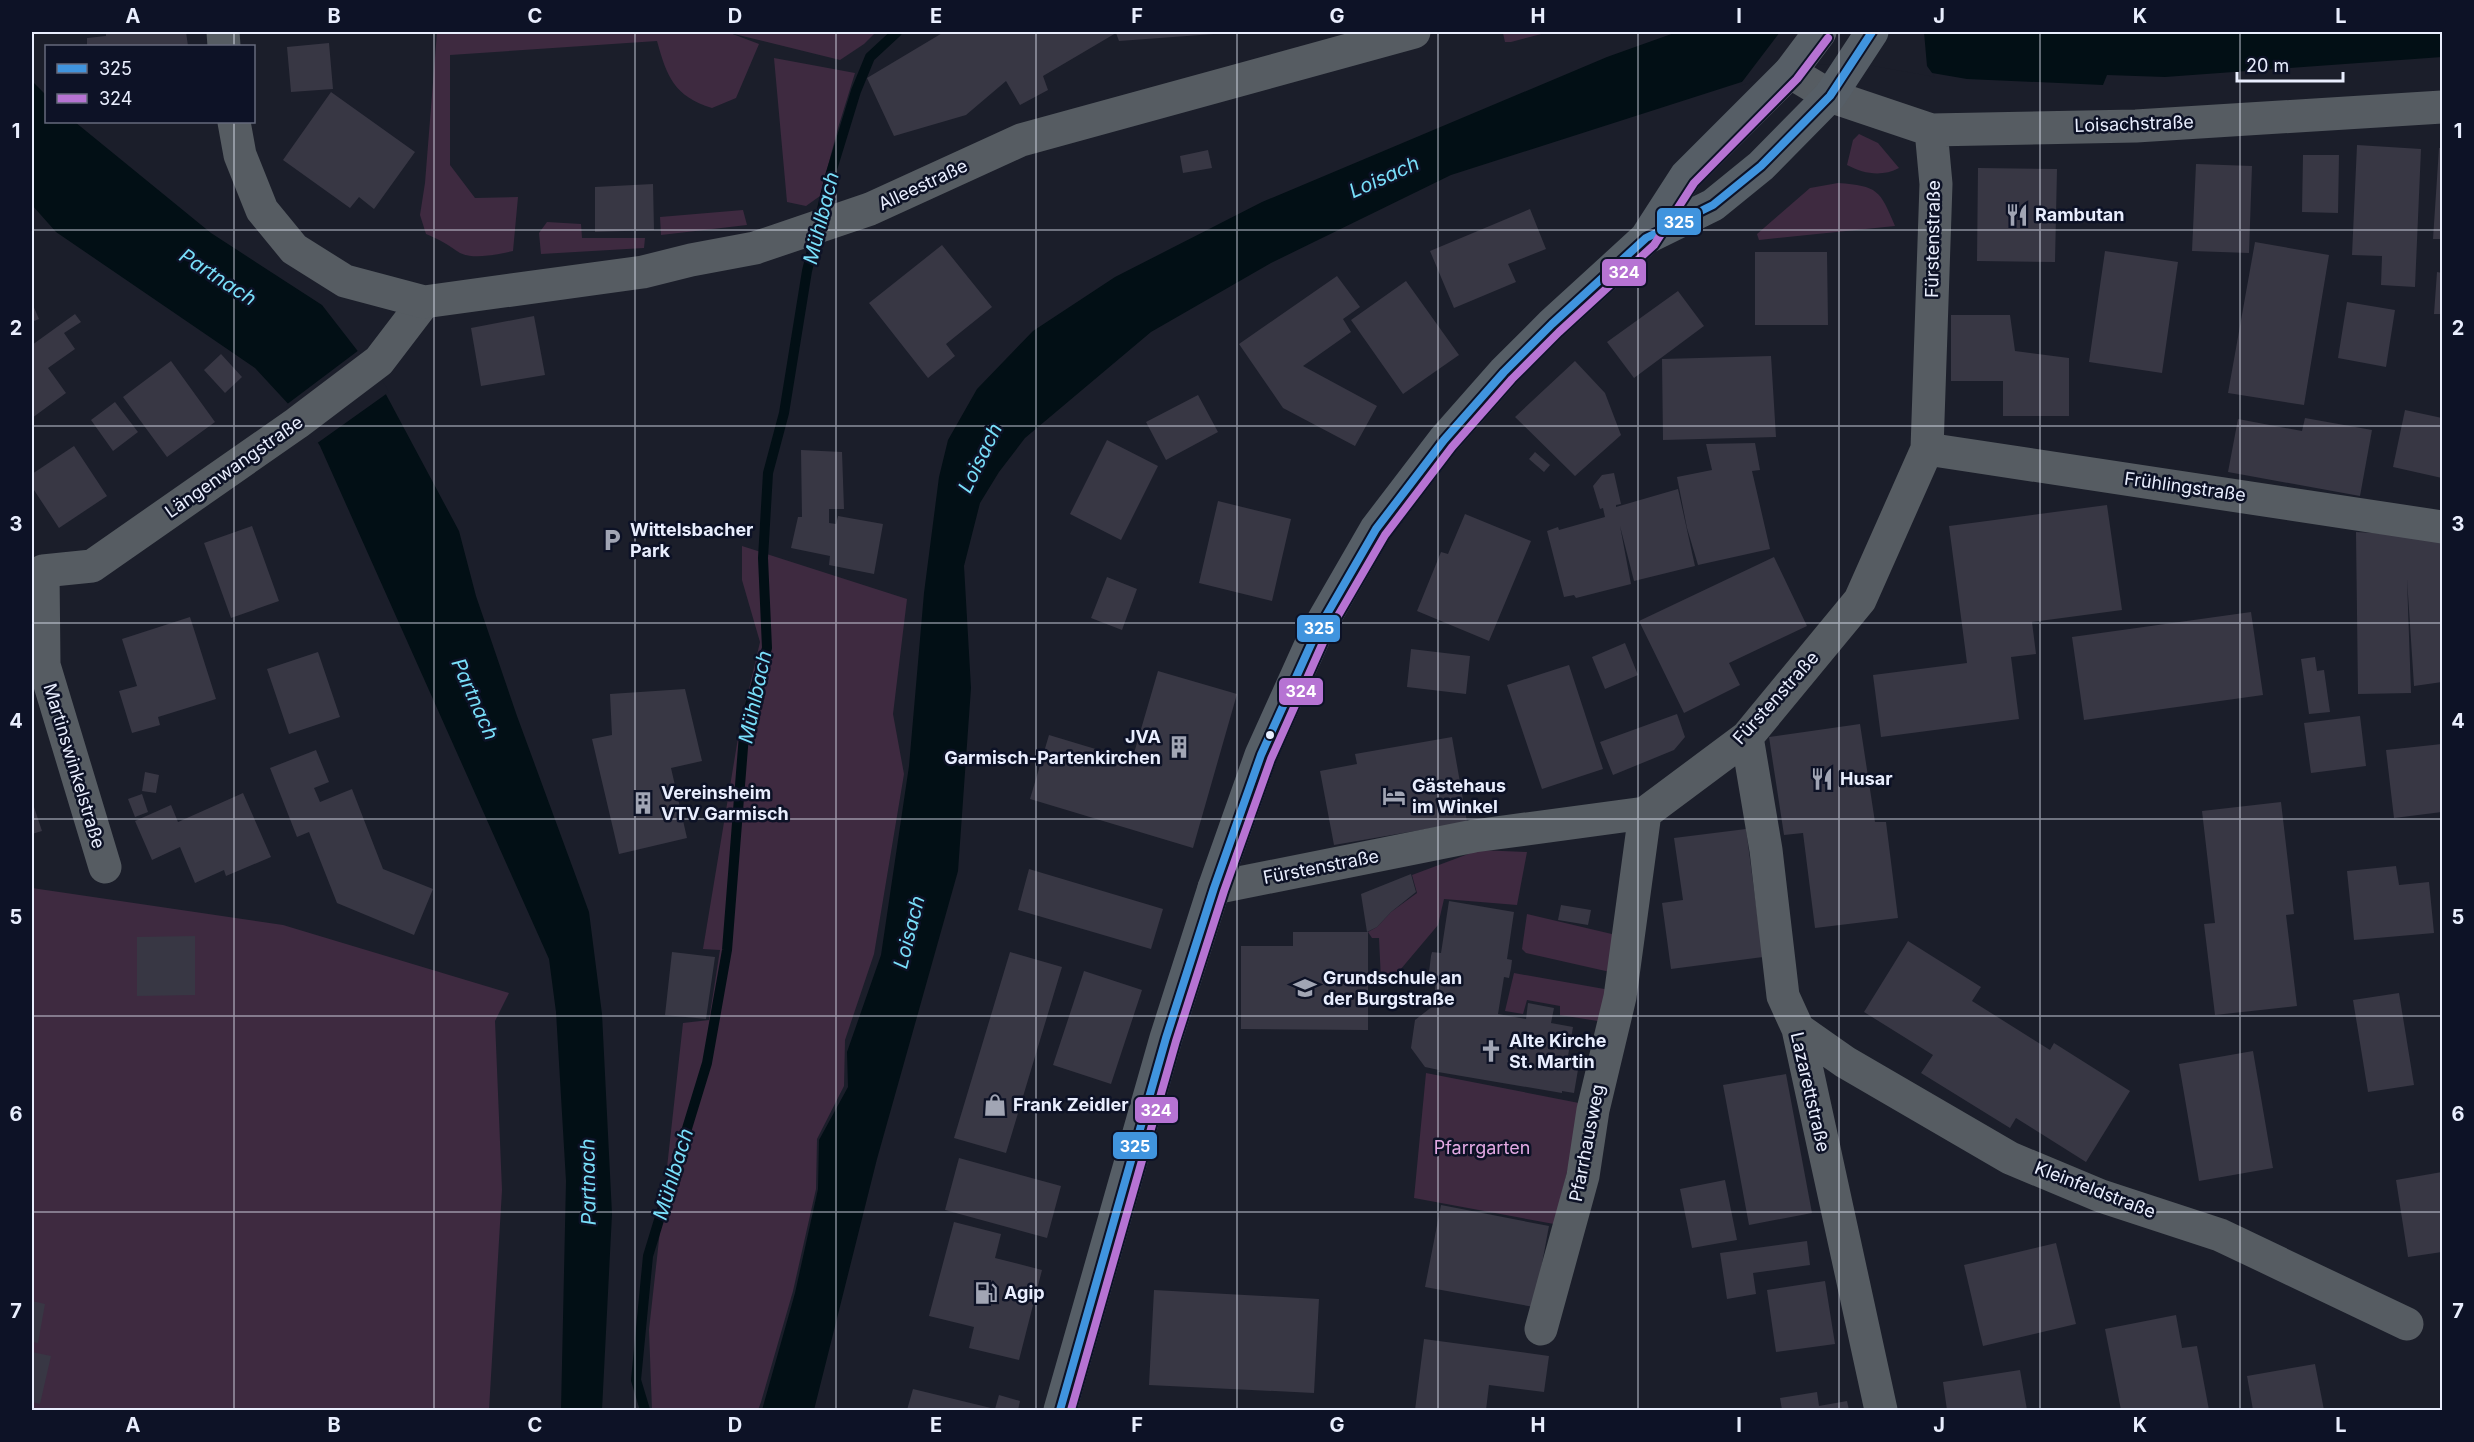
<svg xmlns="http://www.w3.org/2000/svg" width="2474" height="1442" viewBox="0 0 2474 1442" font-family="Inter,sans-serif">
	<style>
		.green { fill: #3e2a40 }
		.water { fill: #020f15 }
		.pier { fill: #1b1e2a }
		.lines { fill: none; stroke-linecap: round; stroke-linejoin: round }
		.stream { stroke: #020f15; stroke-width: 10 }
		.building { fill: #383744 }
		.minor { stroke: #565c62; stroke-width: 33 }
		.tertiary { stroke: #565c62; stroke-width: 33 }
		.primary { stroke: #565e66; stroke-width: 33 }
		.bus-1-casing { stroke: #0d1226; stroke-width: 12 }
		.bus-2-casing { stroke: #0d1226; stroke-width: 12 }
		.bus-1 { stroke: #4094de; stroke-width: 8 }
		.bus-2 { stroke: #b673d3; stroke-width: 8 }
		.grid { fill: none; stroke: #e9eefe; stroke-width: 1.5; stroke-opacity: 0.55 }
		.bus-dot { fill: #e9eefe; stroke: #0d1226; stroke-width: 2 }
		.labels { text-anchor: middle; stroke-width: 5; stroke-linejoin: round; paint-order: stroke }
		.street-label { font-size: 18px; fill: #e9eefe; stroke: #0d1226 }
		.poi-label { font-size: 18px; font-weight: bold; fill: #e9eefe; stroke: #0d1226; text-anchor: start }
		.park-label { font-size: 18px; fill: #e3a9e3; stroke: #0d1226 }
		.water-label { font-size: 20px; font-style: italic; fill: #79dffa; stroke: #0d1226 }
		.line-badge { stroke: #0d1226; stroke-width: 2 }
		.badge-label { font-size: 16px; text-anchor: middle; font-weight: bold; fill: #fff }
		.neatline { fill: none; stroke: #e9eefe; stroke-width: 2 }
		.grid-label { font-size: 20px; text-anchor: middle; font-weight: bold; fill: #e9eefe }
	</style>
	<rect width="100%" height="100%" fill="#1b1e2a"/>
	<path class="green" d="M437,32H876L864,44L840,60L730,33L759,44L736,98L712,108C674,96 667,77 657,41L450,55V165L475,198L518,197L513,251C499,254 474,260 460,253C448,245 441,240 426,234L420,215L425,183Z
		M1549,32L1511,42H1505L1503,33Z
		M774,58L855,73L838,128L820,196L806,206L787,202Z
		M1859,134L1878,143L1899,168C1882,177 1864,174 1847,165L1853,140Z
		M1838,183C1878,186 1880,190 1895,226L1759,240L1757,234L1810,188Z
		M743,210L747,225L661,235L660,217Z
		M547,222L581,224L582,238H645L644,248L541,254L539,233Z
		M742,546L907,599L893,714L904,774L874,954L845,1040L844,1086L817,1139L816,1189L793,1291L761,1402L758,1410H652L649,1330L683,1023L709,1020L720,950L703,949L739,732L760,642L742,580Z
		M1479,850L1527,852L1517,905L1444,899L1438,925L1395,976L1381,980L1379,938H1372L1368,932L1377,927L1391,912L1417,893L1412,875Z
		M32,888L283,925L509,993L495,1021L502,1190L489,1410H32Z
		M1527,914L1616,935L1610,972L1526,953L1522,949Z
		M1514,973L1610,990L1604,1022L1560,1015V1006L1527,1000L1523,1014L1505,1011Z
		M1426,1073L1584,1104L1554,1224L1414,1198Z"/>
	<path class="water" d="M1677,32H2442V57L2165,77L2107,75L2103,85L1967,79L1874,63L1814,61L1751,79L1451,175L1271,263L1151,332L1025,438L999,472L980,503L964,566L971,688L958,871L877,1159L814,1410H762L795,1293L818,1189L819,1140L848,1087L847,1052L881,955L909,766L924,593L939,477L948,440L977,389L1033,331L1115,277L1262,202L1607,57Z
		M32,81L46,95V122H75L211,233L322,305L374,372L459,531L476,596L517,716L589,912L602,1014L612,1214L602,1410H561L566,1181L556,1012L549,959L320,446L304,421L255,368L56,232L32,205Z"/>
	<path class="pier" d="M1780,32H1924L1927,66L1935,77L1874,66L1814,64L1739,86Z
		M359,350L381,378L389,392L316,444L302,423L286,405Z"/>
	<g class="lines">
		<path class="stream" d="M645,1410L636,1380L648,1256L707,1063L727,950L745,722L767,648L763,558L768,473L784,413L807,271L830,176L856,91L870,57L897,32"/>
	</g>
	<path class="building" d="M106,32H186L188,46H87V38L106,36Z
		M944,32H1227V33L1119,41L1116,33L1043,76L1048,90L1020,105L1006,81L966,115L894,136L867,78Z
		M329,43L333,89L291,92L287,47Z
		M331,92L415,152L374,209L359,197L350,208L283,160Z
		M2357,145L2421,149L2415,287L2381,285L2382,256L2352,255Z
		M2439,148H2442V239H2433Z
		M1208,150L1212,168L1183,173L1180,156Z
		M2303,155H2339L2338,213L2302,212Z
		M2196,164L2252,166L2249,253L2192,251Z
		M1978,168L2057,169L2055,262L1977,261Z
		M653,184L654,230L595,232V187Z
		M1530,209L1546,249L1508,264L1516,282L1454,308L1430,251Z
		M2255,242L2329,255L2304,405L2228,393Z
		M942,245L992,307L946,344L955,356L928,378L869,303Z
		M2105,251L2178,262L2162,373L2089,362Z
		M1755,252H1827L1828,325H1755Z
		M2437,272L2442,273V314H2434Z
		M1337,276L1360,307L1343,319L1351,332L1303,366L1377,406L1355,446L1283,408L1239,344Z
		M1406,281L1459,355L1403,394L1351,320Z
		M1678,291L1704,326L1634,378L1607,342Z
		M2347,302L2395,310L2386,367L2338,358Z
		M32,303L39,319L32,322Z
		M75,314L81,322L64,333L75,349L48,368L66,393L32,418V345Z
		M1951,315H2010L2015,351L2069,358V416H2003V381H1951Z
		M534,316L545,375L481,386L471,328Z
		M221,354L242,377L225,393L204,370Z
		M1771,356L1776,437L1663,440L1662,359Z
		M171,361L215,422L167,457L123,397Z
		M1575,361L1605,393L1621,435L1575,476L1515,417Z
		M1198,395L1218,432L1166,460L1146,422Z
		M115,402L138,432L113,451L91,420Z
		M2405,410L2442,418V478L2393,467Z
		M2305,418L2372,430L2360,496L2228,472L2238,419L2302,431Z
		M1107,440L1158,466L1121,540L1070,514Z
		M1755,443L1760,470L1752,471L1770,549L1698,565L1687,528L1677,477L1712,470L1706,444Z
		M74,446L107,496L59,528L32,487V474Z
		M801,450L842,452L844,509H829V523L836,524L838,516L883,524L874,574L829,565L830,556L791,548L798,517H802Z
		M1535,452L1550,465L1544,472L1529,459Z
		M1614,473L1621,504L1616,505V507L1678,489L1695,566L1634,581L1620,526L1631,584L1576,598L1574,595L1564,597L1547,531L1558,527L1559,530L1605,517L1603,508L1600,509L1593,486L1602,475Z
		M1218,501L1291,519L1272,601L1199,583Z
		M2107,505L2122,610L2032,622L2036,654L2011,657L2019,719L1881,737L1873,675L1967,663L1949,526Z
		M1465,514L1531,541L1489,641L1417,611L1441,552L1448,554Z
		M252,526L279,601L231,618L204,543Z
		M2356,532L2442,537V682L2414,686L2407,579L2411,693L2358,694Z
		M1774,557L1807,626L1729,663L1740,685L1684,713L1639,621Z
		M1107,577L1137,589L1122,630L1091,618Z
		M2251,612L2263,695L2084,720L2072,637Z
		M190,617L216,699L158,717L160,725L132,733L119,691L137,686L122,639Z
		M1625,643L1638,675L1605,689L1592,657Z
		M1411,649L1470,656L1466,694L1407,687Z
		M318,652L340,717L289,734L267,669Z
		M2315,657L2317,671L2324,670L2330,712L2309,714L2301,659Z
		M1569,665L1603,769L1542,789L1507,685Z
		M1158,671L1237,694L1193,848L1030,799L1049,735L1132,760Z
		M685,689L702,761L671,768L687,838L619,854L592,739L612,735L610,694Z
		M1677,714L1685,737L1674,750L1613,775L1600,742Z
		M2360,716L2366,766L2311,773L2304,723Z
		M1860,724L1875,822H1886L1898,918L1815,928L1803,833L1784,835L1769,737Z
		M1452,737L1467,822L1334,845L1320,771L1357,764L1355,754Z
		M2442,744V812L2394,818L2386,750Z
		M316,750L329,782L314,788L320,802L352,789L383,869L433,889L414,935L337,903L309,832L297,837L270,768Z
		M145,772L159,775L156,793L142,791Z
		M243,793L271,857L226,876L224,870L195,883L180,847L152,860L135,821L171,805L178,822Z
		M142,794L148,812L135,817L128,799Z
		M32,801L42,831L32,834Z
		M2281,802L2294,914L2286,915L2297,1006L2215,1015L2204,924L2215,923L2202,811Z
		M1746,829L1763,957L1671,969L1662,903L1683,900L1674,838Z
		M2396,866L2399,885L2429,882L2434,933L2354,940L2347,871Z
		M1029,869L1163,909L1151,949L1018,910Z
		M1411,874L1416,892L1391,912L1377,927L1367,932L1361,894Z
		M1449,901L1514,912L1507,959L1512,960L1511,968L1509,978L1504,977L1498,1014L1526,1019L1528,1003L1554,1008L1551,1023L1573,1027L1568,1056L1580,1058L1574,1093L1562,1091V1093L1438,1072L1439,1070L1425,1067L1411,1048L1415,1020L1433,1006L1436,982L1428,980L1431,956L1432,952L1441,953Z
		M1561,905L1591,910L1588,925L1558,920Z
		M1293,932H1368V1030L1241,1029V946H1293Z
		M195,936V995L137,996V937Z
		M1908,941L1981,987L1972,1001L2050,1050L2054,1043L2130,1091L2086,1162L2016,1118L2010,1128L1921,1073L1933,1055L1864,1012Z
		M672,952L715,957L706,1019L665,1015Z
		M1010,952L1062,967L1006,1153L954,1138Z
		M1084,971L1142,990L1111,1084L1053,1065Z
		M2399,993L2414,1085L2368,1092L2353,1000Z
		M2253,1051L2273,1168L2199,1181L2179,1064Z
		M1786,1074L1812,1213L1749,1225L1723,1085Z
		M959,1158L1061,1186L1047,1238L945,1210Z
		M2442,1172V1252L2408,1257L2396,1180Z
		M1725,1180L1737,1240L1692,1248L1680,1189Z
		M1441,1205L1549,1226L1534,1307L1425,1287Z
		M954,1222L1001,1234L995,1258L1042,1270L1019,1360L969,1348L974,1327L929,1316Z
		M1807,1241L1810,1265L1753,1273L1756,1294L1727,1299L1720,1253Z
		M2056,1243L2076,1324L1983,1346L1964,1265Z
		M1825,1281L1835,1344L1776,1352L1767,1290Z
		M1154,1290L1319,1299L1314,1393L1149,1385Z
		M32,1301L45,1304L38,1343L32,1342Z
		M2176,1315L2182,1348L2197,1346L2209,1410H2121L2105,1329Z
		M1424,1339L1549,1356L1544,1392L1489,1385L1486,1410H1415Z
		M32,1352L51,1356L40,1404L32,1402Z
		M2315,1364L2324,1410H2253L2247,1376Z
		M2020,1370L2027,1410H1947L1943,1382Z
		M913,1389L995,1409L999,1395L1020,1401L1018,1410H907Z
		M1817,1392L1819,1406L1847,1401L1849,1410H1782L1780,1398Z"/>
	<g class="lines">
		<path class="minor" d="M1790,72L1830,96L1931,130L2136,126L2442,107
			M1927,449L2442,527
			M43,571L92,566L297,423L379,361L424,302
			M43,571L44,665L105,867
			M1747,737L1766,850L1783,996L1798,1029L1881,1410
			M1214,888L1474,836L1645,813L1747,737L1860,600L1927,449L1936,184L1931,130
			M1798,1029L1845,1062L2010,1158L2101,1196L2220,1235L2407,1324
			M1541,1329L1583,1176L1593,1110L1620,997L1645,813"/>
		<path class="tertiary" d="M223,32L224,46
			M234,122L240,155L262,210L294,249L345,281L424,302L643,272L691,260L755,248L870,209L1021,140L1414,32"/>
		<path class="primary" d="M1646,238L1713,205L1761,166L1830,96L1872,32
			M1060,1410L1166,1038L1214,888L1261,755L1316,633L1376,529L1444,440L1504,372L1552,324L1646,238L1686,176L1790,72L1820,32"/>
		<g class="bus-1-casing">
			<path id="bus-1" d="M1060,1410L1166,1038L1214,888L1261,755L1316,633L1376,529L1444,440L1504,372L1552,324L1646,238L1713,205L1761,166L1830,96L1872,32"/>
		</g>
		<g class="bus-2-casing">
			<path id="bus-2" d="M1071,1410L1176,1041L1224,891L1271,759L1325,638L1385,535L1452,447L1512,379L1559,332L1654,245L1694,183L1797,79L1828,38"/>
		</g>
		<use href="#bus-1" class="bus-1"/>
		<use href="#bus-2" class="bus-2"/>
	</g>
	<path class="grid" d="M234,32V46M434,32V1410M635,32V1410M836,32V1410M1036,32V1410M1237,32V1410M1438,32V1410M1638,32V1410M1839,32V1410M2040,32V1410M2240,32V1410M234,122V1410M32,230H2442M32,426H2442M32,623H2442M32,819H2442M32,1016H2442M32,1212H2442"/>
	<defs>
		<g id="restaurant-bare" transform="scale(1.8)"><path d="M-5-6h1v4h1v-4h1v4h1v-4h1v5L-1.5 .5V6h-2V.5L-5-1ZM5-6V6H3V1.5H1.5Q1.5-4 5-6Z" fill="#a1a5b4" stroke="#0d1226" stroke-width="2.5" paint-order="stroke"/></g>
		<g id="parking-bare" transform="scale(1.8)"><path d="M-3.5-5.5H1a3.5 3.5 0 0 1 0 7H-1V5.5H-3.5ZM-1-3.4V-.6H.8a1.4 1.4 0 0 0 0-2.8Z" fill="#a1a5b4" stroke="#0d1226" stroke-width="2.5" paint-order="stroke"/></g>
		<g id="building-bare" transform="scale(1.8)"><path d="M-4-6H4V6H1V3H-1V6H-4ZM-2.5-4.3h1.7v1.8h-1.7ZM.8-4.3h1.7v1.8H.8ZM-2.5-1h1.7V.8h-1.7ZM.8-1h1.7V.8H.8Z" fill="#a1a5b4" stroke="#0d1226" stroke-width="2.5" paint-order="stroke"/></g>
		<g id="hotel-bare" transform="scale(1.8)"><path d="M-6-4.5h1.5V1H6V5H4.5V3h-9V5H-6ZM-4 0a1.8 1.8 0 1 1 3.6 0ZM.5 0V-2.5h3Q6-2.5 6 0Z" fill="#a1a5b4" stroke="#0d1226" stroke-width="2.5" paint-order="stroke"/></g>
		<g id="school-bare" transform="scale(1.8)"><path d="M0-5L7-2L0 1L-7-2ZM-4 1L0 2.5L4 1V4Q0 6-4 4Z" fill="#a1a5b4" stroke="#0d1226" stroke-width="2.5" paint-order="stroke"/></g>
		<g id="church-bare" transform="scale(1.8)"><path d="M-1.2-6h2.4v3.5h3.3v2.4h-3.3V6h-2.4V-.1h-3.3v-2.4h3.3Z" fill="#a1a5b4" stroke="#0d1226" stroke-width="2.5" paint-order="stroke"/></g>
		<g id="shop-bare" transform="scale(1.8)"><path d="M-5-2.5h2.3a2.7 3.5 0 0 1 5.4 0H5L5.5 6h-11ZM-1.5-2.5h3a1.5 2.3 0 0 0-3 0Z" fill="#a1a5b4" stroke="#0d1226" stroke-width="2.5" paint-order="stroke"/></g>
		<g id="fuel-bare" transform="scale(1.8)"><path d="M-5.5-6h7V0h2V4h1.3V-2.5L3-4.5l.8-.8L6-3V5H2.5V1h-1V6h-7ZM-4.2-4.7v3.2H.2V-4.7Z" fill="#a1a5b4" stroke="#0d1226" stroke-width="2.5" paint-order="stroke"/></g>
	</defs>
	<g fill-rule="evenodd">
		<use href="#restaurant-bare" x="2017" y="215"/>
		<use href="#parking-bare" x="612" y="540"/>
		<use href="#building-bare" x="1179" y="747"/>
		<use href="#restaurant-bare" x="1822" y="779"/>
		<use href="#hotel-bare" x="1394" y="796"/>
		<use href="#building-bare" x="643" y="803"/>
		<use href="#school-bare" x="1305" y="988"/>
		<use href="#church-bare" x="1491" y="1051"/>
		<use href="#shop-bare" x="995" y="1105"/>
		<use href="#fuel-bare" x="986" y="1293"/>
	</g>
	<circle class="bus-dot" cx="1270" cy="735" r="5"/>
	<g class="labels">
		<g class="street-label">
			<text transform="translate(2134 124) rotate(-2)" y="6">Loisachstraße</text>
			<text transform="translate(923 185) rotate(-25)" y="6">Alleestraße</text>
			<text transform="translate(1933 239) rotate(-89)" y="6">Fürstenstraße</text>
			<text transform="translate(234 467) rotate(-35)" y="6">Längenwangstraße</text>
			<text transform="translate(2185 487) rotate(8)" y="6">Frühlingstraße</text>
			<text transform="translate(1776 698) rotate(-48)" y="6">Fürstenstraße</text>
			<text transform="translate(74 766) rotate(73)" y="6">Martinswinkelstraße</text>
			<text transform="translate(1321 867) rotate(-11)" y="6">Fürstenstraße</text>
			<text transform="translate(1810 1092) rotate(77)" y="6">Lazarettstraße</text>
			<text transform="translate(1587 1143) rotate(-79)" y="6">Pfarrhausweg</text>
			<text transform="translate(2095 1190) rotate(21)" y="6">Kleinfeldstraße</text>
		</g>
		<g class="poi-label">
			<text x="2035" y="221">Rambutan</text>
			<text x="630" y="536">Wittelsbacher<tspan x="630" dy="21">Park</tspan></text>
			<text x="1161" y="743" text-anchor="end">JVA<tspan x="1161" dy="21">Garmisch-Partenkirchen</tspan></text>
			<text x="1840" y="785">Husar</text>
			<text x="1412" y="792">Gästehaus<tspan x="1412" dy="21">im Winkel</tspan></text>
			<text x="661" y="799">Vereinsheim<tspan x="661" dy="21">VTV Garmisch</tspan></text>
			<text x="1323" y="984">Grundschule an<tspan x="1323" dy="21">der Burgstraße</tspan></text>
			<text x="1509" y="1047">Alte Kirche<tspan x="1509" dy="21">St. Martin</tspan></text>
			<text x="1013" y="1111">Frank Zeidler</text>
			<text x="1004" y="1299">Agip</text>
		</g>
		<g class="park-label">
			<text x="1482" y="1154">Pfarrgarten</text>
		</g>
		<g class="water-label">
			<text transform="translate(1384 177) rotate(-24)" y="7">Loisach</text>
			<text transform="translate(821 218) rotate(-76)" y="7">Mühlbach</text>
			<text transform="translate(218 277) rotate(33)" y="7">Partnach</text>
			<text transform="translate(980 458) rotate(-64)" y="7">Loisach</text>
			<text transform="translate(755 697) rotate(-78)" y="7">Mühlbach</text>
			<text transform="translate(475 699) rotate(66)" y="7">Partnach</text>
			<text transform="translate(909 932) rotate(-76)" y="7">Loisach</text>
			<text transform="translate(673 1174) rotate(-73)" y="7">Mühlbach</text>
			<text transform="translate(588 1182) rotate(-91)" y="7">Partnach</text>
		</g>
	</g>
	<g class="line-badge">
		<rect x="1656" y="207" width="46" height="29" rx="6" fill="#4094de"/>
		<rect x="1601" y="258" width="46" height="29" rx="6" fill="#b673d3"/>
		<rect x="1296" y="614" width="45" height="29" rx="6" fill="#4094de"/>
		<rect x="1278" y="677" width="46" height="29" rx="6" fill="#b673d3"/>
		<rect x="1134" y="1096" width="45" height="28" rx="6" fill="#b673d3"/>
		<rect x="1112" y="1131" width="46" height="29" rx="6" fill="#4094de"/>
	</g>
	<g class="badge-label">
		<text x="1679" y="228">325</text>
		<text x="1624" y="278">324</text>
		<text x="1319" y="634">325</text>
		<text x="1301" y="697">324</text>
		<text x="1156" y="1116">324</text>
		<text x="1135" y="1152">325</text>
	</g>
	<rect width="2474" height="1442" fill="none" stroke="#0d1226" stroke-width="66"/>
	<rect x="45" y="45" width="210" height="78" fill="#0d1226" stroke="#656a7c" stroke-width="1.5"/>
	<rect x="57" y="64" width="30" height="9" fill="#4094de" stroke="#656a7c" stroke-width="1.5"/>
	<text x="99" y="75" font-size="18" fill="#e9eefe">325</text>
	<rect x="57" y="94" width="30" height="9" fill="#b673d3" stroke="#656a7c" stroke-width="1.5"/>
	<text x="99" y="105" font-size="18" fill="#e9eefe">324</text>
	<path d="M2237 72v9h106v-9" fill="none" stroke="#e9eefe" stroke-width="3"/>
	<text x="2246" y="72" font-size="18" fill="#e9eefe" stroke="#0d1226" stroke-width="4.5" paint-order="stroke">20 m</text>
	<rect x="33" y="33" width="2408" height="1376" class="neatline"/>
	<g class="grid-label">
		<text x="133" y="23">A</text>
		<text x="334" y="23">B</text>
		<text x="535" y="23">C</text>
		<text x="735" y="23">D</text>
		<text x="936" y="23">E</text>
		<text x="1137" y="23">F</text>
		<text x="1337" y="23">G</text>
		<text x="1538" y="23">H</text>
		<text x="1739" y="23">I</text>
		<text x="1939" y="23">J</text>
		<text x="2140" y="23">K</text>
		<text x="2341" y="23">L</text>
		<text x="16" y="138">1</text>
		<text x="2458" y="138">1</text>
		<text x="16" y="335">2</text>
		<text x="2458" y="335">2</text>
		<text x="16" y="531">3</text>
		<text x="2458" y="531">3</text>
		<text x="16" y="728">4</text>
		<text x="2458" y="728">4</text>
		<text x="16" y="924">5</text>
		<text x="2458" y="924">5</text>
		<text x="16" y="1121">6</text>
		<text x="2458" y="1121">6</text>
		<text x="16" y="1318">7</text>
		<text x="2458" y="1318">7</text>
		<text x="133" y="1432">A</text>
		<text x="334" y="1432">B</text>
		<text x="535" y="1432">C</text>
		<text x="735" y="1432">D</text>
		<text x="936" y="1432">E</text>
		<text x="1137" y="1432">F</text>
		<text x="1337" y="1432">G</text>
		<text x="1538" y="1432">H</text>
		<text x="1739" y="1432">I</text>
		<text x="1939" y="1432">J</text>
		<text x="2140" y="1432">K</text>
		<text x="2341" y="1432">L</text>
	</g>
</svg>
